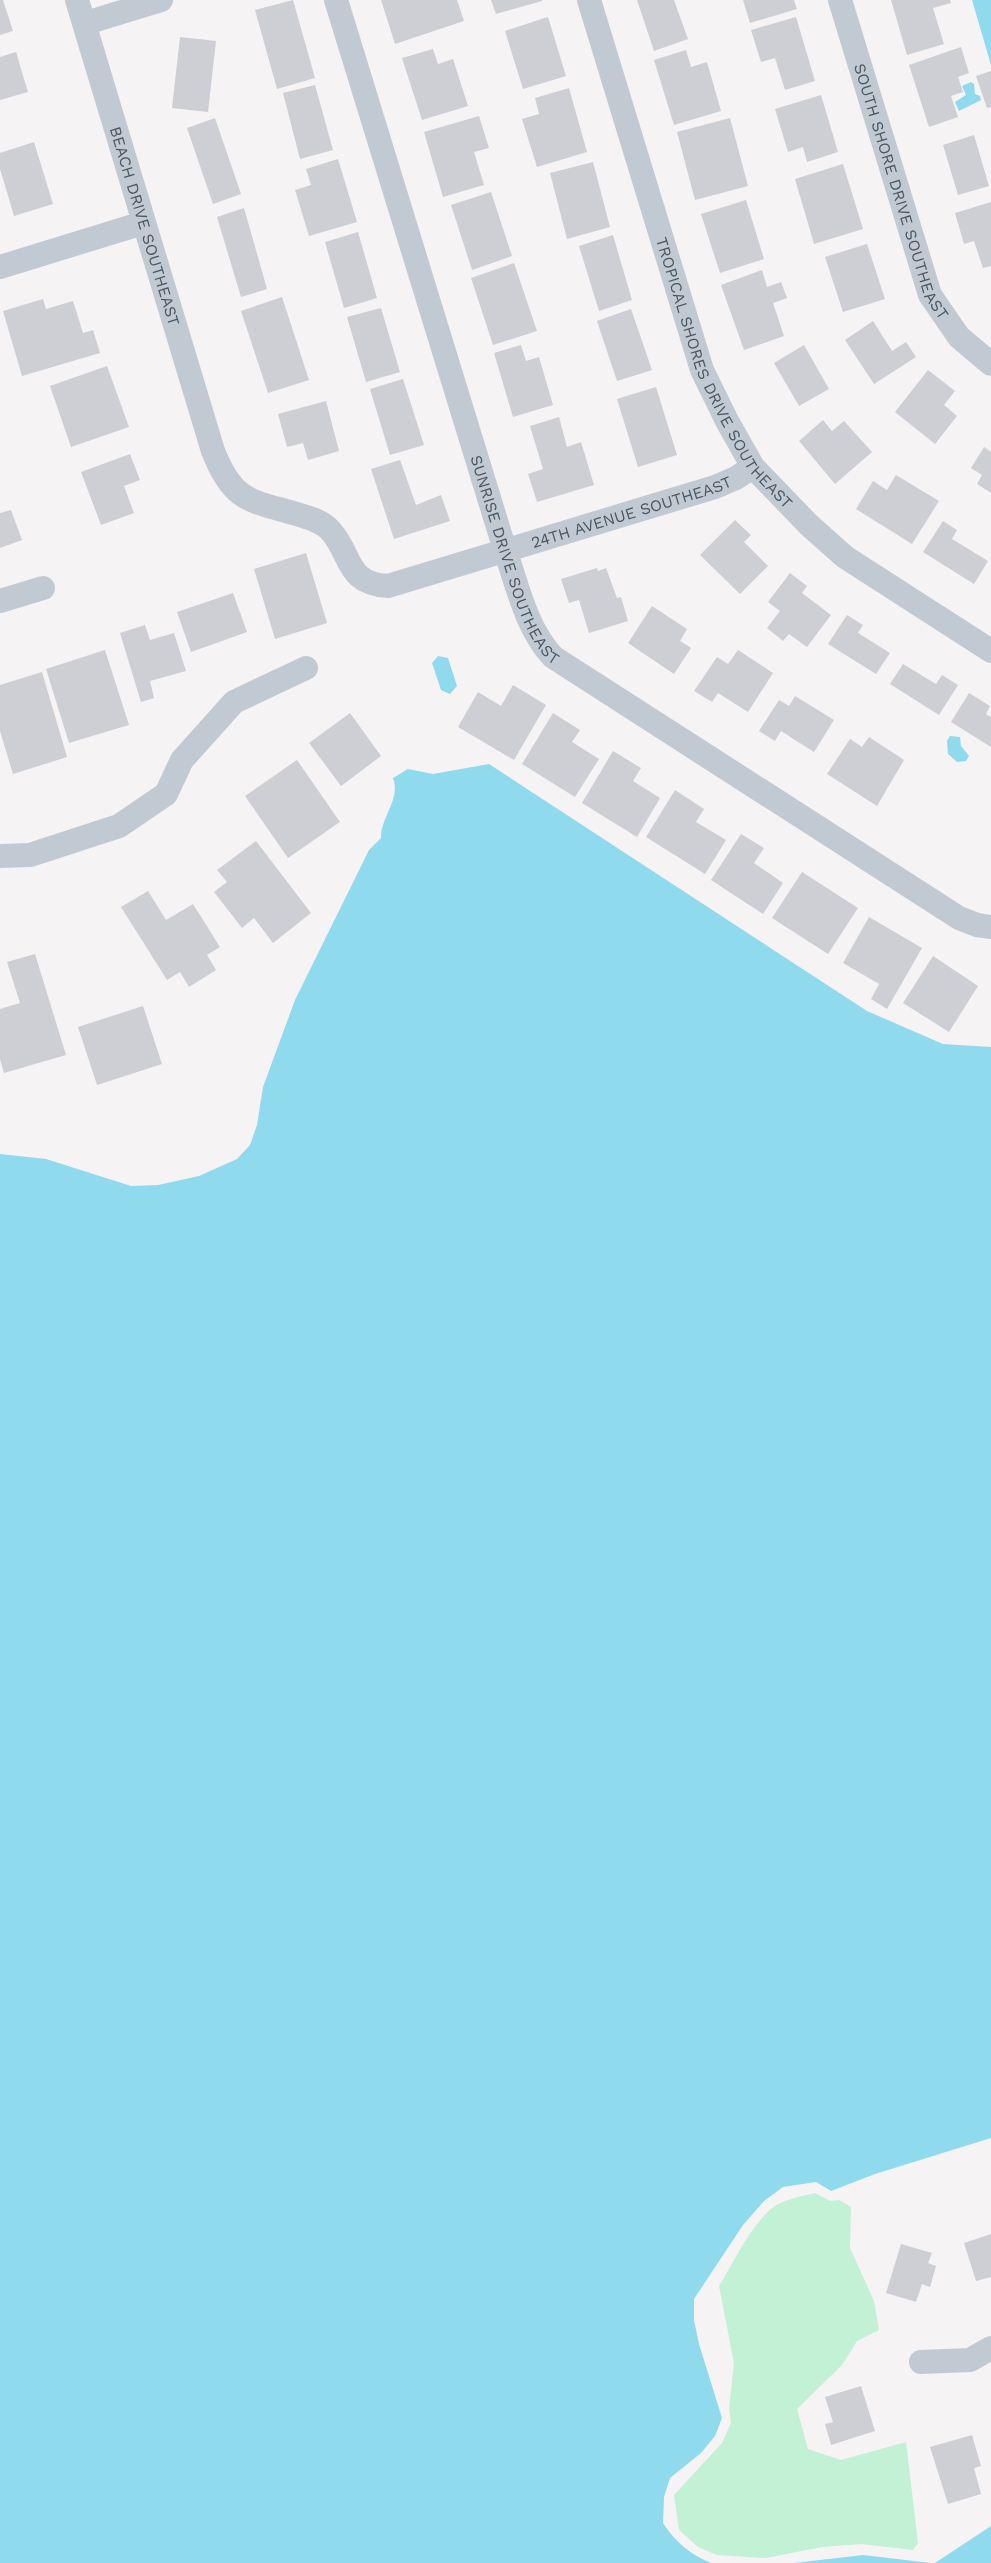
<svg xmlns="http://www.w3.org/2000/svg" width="991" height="2563" viewBox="0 0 991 2563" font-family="'Work Sans',sans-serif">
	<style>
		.green { fill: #c3f1d5 }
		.water { fill: #90daee }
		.building { fill: #cdcfd5 }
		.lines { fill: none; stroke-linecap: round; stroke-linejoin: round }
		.minor { stroke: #c1cad2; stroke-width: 24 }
		.labels { text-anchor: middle; stroke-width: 5; stroke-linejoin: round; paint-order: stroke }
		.street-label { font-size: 16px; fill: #4a5661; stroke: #fff }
	</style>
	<rect width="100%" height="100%" fill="#f5f3f3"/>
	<path class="green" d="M815,2193L830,2201L839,2200L851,2207L850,2248L874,2301L879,2330L857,2341L842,2365L797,2409L808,2449L841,2460L906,2442L918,2543L913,2550L862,2544L822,2547L766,2558L717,2555L698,2547L679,2530L674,2495L722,2443L731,2423L729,2408L734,2363L719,2286C734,2262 752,2222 775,2206C786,2199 803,2196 815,2193Z"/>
	<path class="water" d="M972,0H991V65Z
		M971,82L974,84L975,94L980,96L981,100L959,111L955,102L966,95L962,86Z
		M438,656L448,658L457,686L450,694L441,690L432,663Z
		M950,736L960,737L961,746L969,756L966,761L957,762L948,754L947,741Z
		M489,764L867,1011L943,1044L991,1047V2138L875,2174L831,2191L816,2182L783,2187L764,2201L743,2225L694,2299V2320L699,2344L722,2418L715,2436L701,2453L670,2478L664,2497L663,2523C676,2543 690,2554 711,2563H0V1154L46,1159L131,1186L158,1185L199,1176L237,1159L250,1145L257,1125L263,1087L295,1000L369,850L381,838C381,816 401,799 393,778L408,769L433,774Z
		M991,2526V2563H935Z
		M863,2555L931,2563H794Z"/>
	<path class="building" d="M0,0H3L13,31L0,35Z
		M293,0L315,78L277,89L255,10Z
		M381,0H457L464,21L395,44Z
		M491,0H542V1L496,14Z
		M637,0H674L688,39L654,51Z
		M743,0H794L797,9L750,23Z
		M891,0H950L951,3L933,8L944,44L907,55Z
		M548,17L566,76L523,89L505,31Z
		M796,17L815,81L785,90L775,58L761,62L751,30Z
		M180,37L216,41L208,112L172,108Z
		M961,47L969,73L958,77L963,92L951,96L958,117L929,127L909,65Z
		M433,49L438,64L453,59L468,106L422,120L402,58Z
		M686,50L691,67L707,62L721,111L674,125L654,60Z
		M16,52L28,92L0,100V57Z
		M991,71V107L987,108L976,76Z
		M315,85L333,150L300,159L283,93Z
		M569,88L587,152L537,167L522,119L539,114L535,98Z
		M821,95L838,152L807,162L803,147L788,152L775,109Z
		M479,116L489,148L474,152L484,185L443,197L424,132Z
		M215,118L241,194L213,204L187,128Z
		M730,118L748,186L695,200L677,132Z
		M974,135L989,186L958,195L943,145Z
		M34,142L53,204L14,216L0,169V153Z
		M338,159L357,222L309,236L295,190L311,185L306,169Z
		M593,162L610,227L567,239L550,173Z
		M843,164L863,229L814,244L795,179Z
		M491,192L512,256L472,270L451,205Z
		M746,200L764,259L720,273L701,214Z
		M991,202V266L983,268L974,241L964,244L955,213Z
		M244,208L267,289L241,297L217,217Z
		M358,232L377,298L344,308L325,242Z
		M613,235L632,300L599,311L579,246Z
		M867,244L885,299L843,312L825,257Z
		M514,263L537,331L493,345L471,278Z
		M762,270L767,287L781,282L787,298L773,303L784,336L744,350L721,285Z
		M282,297L309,380L268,393L241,311Z
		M43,299L46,309L73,301L83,333L93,330L100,353L22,376L3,311Z
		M381,308L400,372L366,382L347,317Z
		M631,309L652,370L617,381L597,321Z
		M873,321L892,351L906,342L916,357L874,384L845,340Z
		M521,345L526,361L539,357L553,405L513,417L494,353Z
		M804,345L829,389L799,406L774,363Z
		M107,366L129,427L71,447L50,386Z
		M928,370L955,391L944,405L957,416L935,444L895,412Z
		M403,379L424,445L390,455L370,389Z
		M656,387L677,455L638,467L617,399Z
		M326,401L339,451L308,460L303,443L287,447L278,414Z
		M559,417L567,447L581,442L594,485L537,502L528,474L543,469L530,426Z
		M823,420L832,431L844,421L872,452L835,484L799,441Z
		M984,447L991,452V493L977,484L982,475L971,468Z
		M130,454L140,480L124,486L134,513L101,525L81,472Z
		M400,460L416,505L441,495L450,521L394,539L371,469Z
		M896,475L939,501L912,544L856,509L873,481L887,490Z
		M11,510L22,540L0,548V513Z
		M735,520L751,535L744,542L768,566L740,594L700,555Z
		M943,521L957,530L952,539L988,561L974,584L923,552Z
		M306,553L327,623L275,639L254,569Z
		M597,568L598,571L606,568L617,598L621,597L628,621L589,633L579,600L569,603L561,579Z
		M790,573L807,586L802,593L831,615L807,647L789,634L783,641L767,628L780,611L768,602Z
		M233,593L247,632L191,652L177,612Z
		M652,606L687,629L680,641L691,648L674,674L628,643Z
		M847,615L863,625L858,633L890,653L876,674L828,644Z
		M145,625L150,640L174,633L186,671L150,681L154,698L141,702L120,633Z
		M105,650L129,725L69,743L46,669Z
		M738,650L773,673L748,712L718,693L712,702L694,691L717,657L728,664Z
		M903,664L936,684L942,675L958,685L939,715L890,684Z
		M42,672L67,757L13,774L0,731V685Z
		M513,685L546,705L514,760L458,727L478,692L501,706Z
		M969,693L990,706L986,714L991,717V747L951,722Z
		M795,696L834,720L814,752L781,731L775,741L759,731L779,700L789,706Z
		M350,713L381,756L341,786L309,743Z
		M553,713L580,730L572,742L599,759L575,797L522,764Z
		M869,737L904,760L877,806L827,774L850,739L862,747Z
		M613,751L641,768L633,781L660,798L637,837L582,803Z
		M297,760L340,822L288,858L245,796Z
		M675,790L704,809L696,822L726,840L705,874L646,837Z
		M741,834L764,848L754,863L783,883L763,914L711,880Z
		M256,841L311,913L273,943L254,918L242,928L214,892L227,882L217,870Z
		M802,872L858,908L828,954L772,918Z
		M148,891L166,920L193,904L220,947L207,955L216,970L189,987L180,972L167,980L121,907Z
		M869,917L922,948L887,1009L871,999L879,984L843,963Z
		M35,954L66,1055L4,1073L0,1059V1009L20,1003L7,962Z
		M933,956L978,986L949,1032L903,1003Z
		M143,1006L162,1064L97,1085L78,1027Z
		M991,2234V2277L976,2281L964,2243Z
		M901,2244L932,2253L928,2263L936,2266L930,2287L922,2284L916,2302L886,2293Z
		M861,2386L875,2431L831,2445L825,2424L833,2422L825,2397Z
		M972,2435L981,2466L974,2468L981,2494L948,2504L930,2447Z"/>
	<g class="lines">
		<g class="minor">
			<path id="s1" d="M77,0L213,451C234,504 251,500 300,515C310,518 321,521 329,529C353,554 344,583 388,586L715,487L736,478L753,467"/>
			<path id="s2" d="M336,0L505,550C518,587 526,628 553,657L959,918L977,925L991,927"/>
			<path id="s3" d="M589,0L702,370L727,421L753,467L809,525L845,557L991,651"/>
			<path id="s4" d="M840,0L930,295L959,337L991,364"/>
			<path d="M86,23L161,0"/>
			<path d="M0,267L143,223"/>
			<path d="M0,601L43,588"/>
			<path d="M0,856L30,855L119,826L166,794L182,760L234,702L306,668"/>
			<path d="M921,2362L970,2360L991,2348"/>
		</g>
	</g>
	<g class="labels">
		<g class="street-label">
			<text dy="6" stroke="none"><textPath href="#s4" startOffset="201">SOUTH SHORE DRIVE SOUTHEAST</textPath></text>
			<text dy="6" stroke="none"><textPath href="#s1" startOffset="236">BEACH DRIVE SOUTHEAST</textPath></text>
			<text dy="6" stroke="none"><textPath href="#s3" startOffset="399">TROPICAL SHORES DRIVE SOUTHEAST</textPath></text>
			<text dy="6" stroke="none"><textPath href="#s1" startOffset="960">24TH AVENUE SOUTHEAST</textPath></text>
			<text dy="6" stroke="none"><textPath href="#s2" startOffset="588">SUNRISE DRIVE SOUTHEAST</textPath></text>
		</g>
	</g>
</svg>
